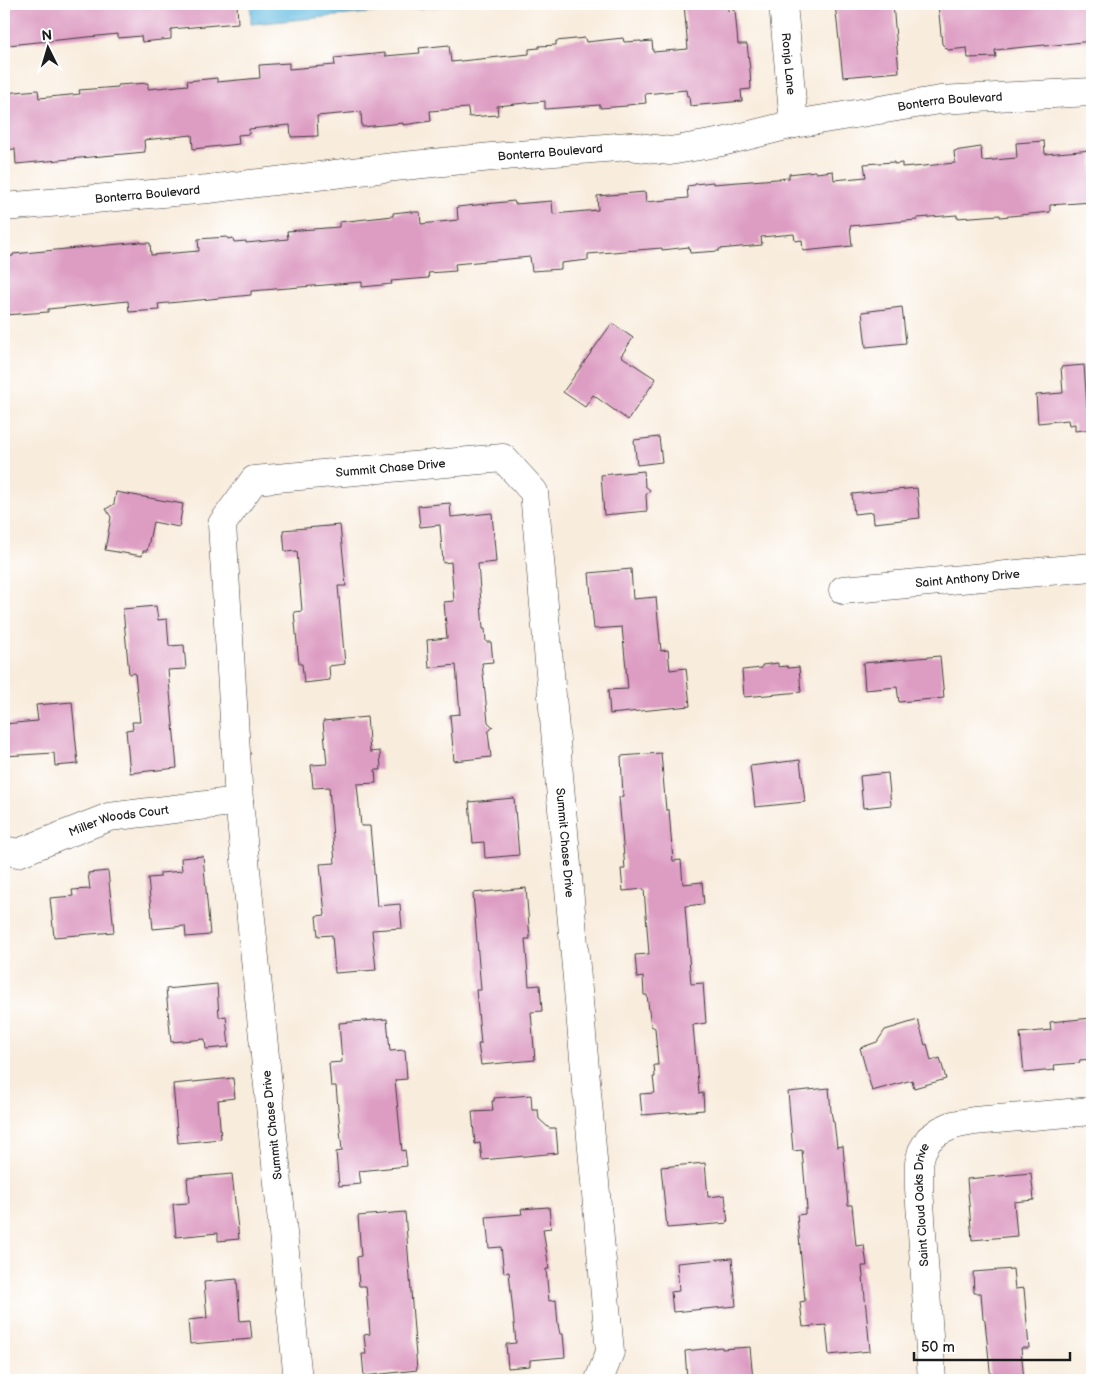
<svg xmlns="http://www.w3.org/2000/svg" width="1096" height="1384" viewBox="0 0 1096 1384" font-family="'Balsamiq Sans',sans-serif">
	<style>
		.water { fill: #64bbe1; stroke: #406c7e }
		.building { fill: #dd9cc2 }
		.lines { fill: none; stroke-linecap: round; stroke-linejoin: round }
		.minor-casing { stroke: #3d3b39; stroke-width: 29 }
		.minor { stroke: #fff; stroke-width: 28 }
		.labels { text-anchor: middle; stroke-width: 4.5; stroke-linejoin: round; paint-order: stroke }
		.street-label { font-size: 12px; fill: #1c1c1c; stroke: #fff }
	</style>
	<rect width="100%" height="100%" fill="#fff"/>
	<filter id="ink" filterUnits="userSpaceOnUse"><feTurbulence type="fractalNoise" baseFrequency=".02" numOctaves="2"/><feDisplacementMap in="SourceGraphic" scale="10" xChannelSelector="R" yChannelSelector="G"/><feConvolveMatrix kernelMatrix="1 2 1 2 8 2 1 2 1" color-interpolation-filters="sRGB"/></filter>
	<filter id="wash" filterUnits="userSpaceOnUse"><feTurbulence type="fractalNoise" baseFrequency=".0096" numOctaves="4" result="noise"/><feDisplacementMap in="SourceGraphic" scale="20" xChannelSelector="R" yChannelSelector="G"/><feGaussianBlur stdDeviation="1.12" result="paint"/><feColorMatrix in="noise" values="0 0 0 0 0 0 0 0 0 0 0 0 0 0 0 0 0 1.4 0 .05"/><feComposite in="paint" operator="in"/></filter>
	<g filter="url(#wash)">
		<rect width="100%" height="100%" fill="#f8ecdc"/>
		<path class="water" d="M251,4H463L251,24Z"/>
		<g id="blocks">
			<path class="building" d="M4,4H237L238,23L171,29V39L142,42L141,36L118,38V34L8,45V39L4,40Z
				M684,4H728V11L735,10L738,44H747L750,70L751,89L741,90L742,101L690,106L689,96H687L686,90L645,94L646,103L627,105V106L600,108V105L545,109V101L497,106L498,115L469,117L468,108L430,111L431,121L403,125V123L362,127L361,112L317,116L318,136L291,137L290,125L249,129V134L238,135L239,144L193,149L192,135L144,140L145,152L16,164L15,149L4,150V93L38,90L39,98L80,94L79,90L118,87V85L148,83V89L188,85L187,81L217,78V82L260,78L259,65L289,63V69L335,65L334,58L385,53V56L420,53L419,48L449,45L451,62L529,54V49L539,48V46L556,45V41L585,38L586,42L623,38L624,42L641,41V42L652,41L653,52L688,49Z
				M835,4H893L899,72L843,77Z
				M938,4H1092V41L1045,46V45L995,50L996,57L968,58L967,48L948,50L942,44Z
				M1044,141L1045,154L1092,150V202L1050,205V212L1000,217V215L957,218V215L917,218V220L850,226L852,246L803,251L802,240L795,241L794,234L761,237L762,245L719,249V251L690,253L689,247L662,250V248L588,254V260L561,263V269L532,271L530,257L455,264L456,271L428,273L429,278L391,281L392,284L362,287V282L251,291V295L158,304L159,310L129,312L128,301L48,309V312L4,315V261L6,260L5,257L13,256V254L141,242V243H150L151,255L199,251L198,239L227,237L228,239L233,238L234,242L246,241V243L288,239L287,231L339,227V222L393,216V213L411,211V212H420L421,224L458,220L457,207L514,201L515,204L552,201L553,214L598,210L597,196L645,192L646,202L688,198L687,186L695,185V184L713,182V184L789,178V174L815,171L816,173L833,171L834,180L866,177L864,164L894,162V164L902,163V167L913,166V167L955,163L954,151L981,147L982,161L1017,158L1016,143Z
				M902,307L906,343L866,347L862,312Z
				M612,323L633,338L621,356L656,379L628,420L593,395L585,407L563,392Z
				M1084,365L1087,406L1092,405V429L1075,431V424L1069,425L1068,420L1038,423L1036,395L1063,393L1061,367Z
				M659,437L662,462L637,465L634,440Z
				M644,471L645,486L650,490L646,495L647,511L604,515L601,475Z
				M917,488L920,518L874,523L873,512L854,514L852,494Z
				M116,492L183,504L179,527L153,522L147,551H143L142,556L105,550L111,517L106,509L114,504Z
				M450,503L451,517L492,513L496,562L478,564L483,629H485L486,642H491L493,662L482,663L488,722L493,727L488,732L491,757L454,761L450,715L460,714L456,665L429,668L427,640L447,638L444,602L454,601L451,562L443,563L440,525L420,527L418,506Z
				M340,525L346,586H338L345,664L329,666L330,680L304,683L302,664H299L294,612L302,611L297,551L285,552L283,530Z
				M631,569L633,599L656,597L661,651L668,650L670,670L686,668L690,706L610,714L608,690L628,689L622,627L594,629L589,573Z
				M156,606L158,620L167,619L169,646L184,645L186,669L168,670L177,768L130,773L126,730L133,729L132,722H140L135,673L129,674L123,609Z
				M940,656L944,698L899,702L897,687L865,690L863,663Z
				M778,663V667L787,666L788,668L799,667L801,692L744,697L742,670L762,668V665Z
				M72,702L78,764L55,766L54,753L4,756V724L38,721L36,705Z
				M367,717L370,752L380,751L381,770H375L376,783L357,784L361,826H370L377,906L400,904L402,928L372,930L376,970L335,973L332,935L318,936L316,916L325,915L320,864L335,863L329,787L313,788L311,765L327,764L323,721Z
				M661,753L666,810H669L673,861L681,860L683,884L702,882L704,904L685,906L691,984L703,983L706,1023L693,1025L699,1094L703,1093L704,1110L642,1115L640,1094L655,1093L653,1077H655L654,1065H658L655,1028L651,1026L647,995H644L643,977L637,978L635,955L649,954L644,889L623,891L621,869H625L619,797L623,796L621,756Z
				M800,760L805,802L755,807L750,766Z
				M888,773L891,805L863,808L860,776Z
				M514,798L519,855L485,858L484,842L473,843L469,802Z
				M203,856L210,935L186,937L185,926L153,929L148,878L160,877V873L182,871L181,858Z
				M108,871L114,932L54,937L50,898L73,896L72,890L90,889L88,873Z
				M526,888L530,939H525L529,986L540,985L542,1011L531,1012L535,1060L481,1065L478,1044H481L476,990H481L473,893Z
				M217,984L219,1017L226,1016L229,1047L206,1049L205,1039L171,1042L166,989Z
				M1092,1018V1059L1080,1060L1079,1063L1054,1065L1055,1070L1024,1073L1020,1033L1051,1030L1050,1022Z
				M387,1019L390,1051L405,1050L407,1079L395,1080L402,1151L405,1150L407,1166L359,1171L361,1184L339,1186L336,1152L342,1151L336,1086H331L329,1063L342,1062L339,1023Z
				M918,1020L925,1045L927,1044L931,1061L940,1058L946,1079L914,1088L912,1080L872,1091L860,1048L877,1042L885,1030Z
				M233,1078L235,1098L218,1100L221,1139L178,1143L173,1084Z
				M829,1088L831,1111L833,1122H834L837,1147L843,1146L848,1205H852L856,1246L864,1245L867,1266H862L870,1351L829,1355L826,1325L803,1327L800,1302L805,1301L797,1215L805,1214V1209H807L802,1150L793,1151L788,1092Z
				M531,1095L532,1110H538L539,1119L549,1128H556L558,1153L482,1160L480,1143L475,1144L472,1112L493,1111L492,1101H494V1098Z
				M705,1163L708,1197L725,1195L728,1223L667,1228L661,1167Z
				M1031,1173L1034,1200L1014,1202L1017,1236L972,1240L967,1179Z
				M232,1174L239,1239L218,1241V1233L176,1237L173,1204L189,1203L187,1178Z
				M549,1207L551,1228L543,1229L549,1269H546L549,1301L556,1300L558,1324L560,1334H563L565,1357L530,1360V1366L508,1368L506,1344L516,1343L509,1272L504,1273L501,1247L489,1248L486,1217L522,1214L521,1209Z
				M405,1212L417,1370L364,1376L362,1354H366L364,1335L370,1334L366,1286H359L357,1257L361,1256L358,1216Z
				M732,1258L736,1306L673,1312L671,1292L679,1291L677,1263Z
				M1013,1269L1015,1289L1024,1288L1029,1348H1021L1024,1380H991L985,1321L983,1319L981,1293H974L973,1272Z
				M237,1279L240,1321L250,1320L252,1339L190,1344L188,1320L207,1318L204,1282Z
				M722,1347V1349L750,1347L753,1380H698V1377L687,1378L685,1351Z"/>
		</g>
	</g>
	<g filter="url(#ink)">
		<use href="#blocks" fill-opacity="0" stroke="#3d3b39" stroke-width="1"/>
		<g class="lines">
			<g class="minor-casing">
				<g id="minor">
					<path id="s1" d="M783,4L794,124"/>
					<path id="s2" d="M4,207L208,189L394,167L492,157L630,146L670,151L722,142L794,124L940,100L1092,92"/>
					<path id="s3" d="M843,590L1092,567"/>
					<path id="s4" d="M4,850L18,853L109,817L239,801"/>
					<path id="s5" d="M298,1380L239,801L222,524L254,480L503,458L534,492L610,1352L599,1380"/>
					<path id="s6" d="M932,1380L919,1188V1163L922,1151L929,1139L940,1131L953,1125L974,1121L1092,1111"/>
				</g>
			</g>
			<use href="#minor" class="minor"/>
		</g>
	</g>
	<g class="labels">
		<g class="street-label">
			<text dy="4" stroke="none"><textPath href="#s1" startOffset="60">Ronja Lane</textPath></text>
			<text dy="4" stroke="none"><textPath href="#s2" startOffset="954">Bonterra Boulevard</textPath></text>
			<text dy="4" stroke="none"><textPath href="#s2" startOffset="549">Bonterra Boulevard</textPath></text>
			<text dy="4" stroke="none"><textPath href="#s2" startOffset="144">Bonterra Boulevard</textPath></text>
			<text dy="4" stroke="none"><textPath href="#s5" startOffset="1051">Summit Chase Drive</textPath></text>
			<text dy="4" stroke="none"><textPath href="#s3" startOffset="125">Saint Anthony Drive</textPath></text>
			<text dy="4" stroke="none"><textPath href="#s4" startOffset="121">Miller Woods Court</textPath></text>
			<text dy="4" stroke="none"><textPath href="#s5" startOffset="1562">Summit Chase Drive</textPath></text>
			<text transform="translate(272 1125) rotate(-96)" y="4">Summit Chase Drive</text>
			<text dy="4" stroke="none"><textPath href="#s6" startOffset="176">Saint Cloud Oaks Drive</textPath></text>
		</g>
	</g>
	<rect width="1096" height="1384" fill="none" stroke="#fff" stroke-width="20"/>
	<g transform="translate(48 48) rotate(355)" stroke="#ffffff" stroke-width="4" paint-order="stroke">
	<path d="M0-4L9 19L0 12L-9 19Z" fill="#1c1c1c"/>
	<text y="-8" font-size="14" font-weight="bold" text-anchor="middle" fill="#1c1c1c">N</text>
	</g>
	<path d="M914 1352v8h156v-8" fill="none" stroke="#1c1c1c" stroke-width="2.5"/>
	<text x="921" y="1352" font-size="15" fill="#1c1c1c" stroke="#ffffff" stroke-width="4" paint-order="stroke">50 m</text>
</svg>
